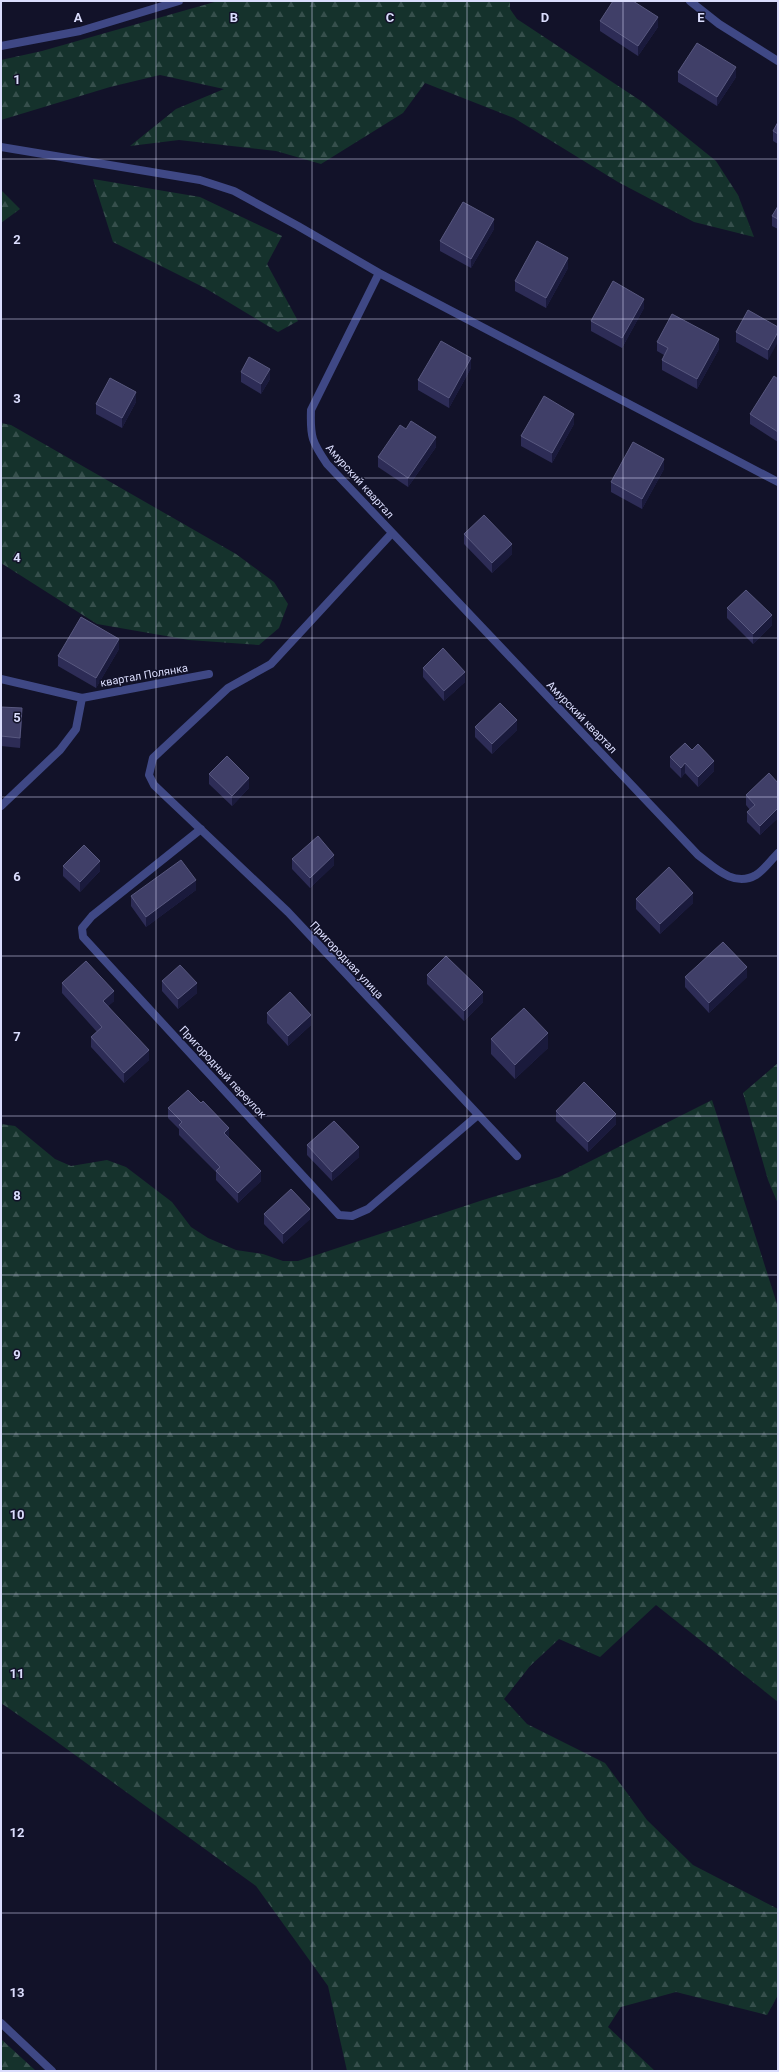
<svg xmlns="http://www.w3.org/2000/svg" width="779" height="2072" viewBox="0 0 779 2072" font-family="Roboto,sans-serif">
	<style>
		.forest { fill: url(#forest-firs) }
		.lines { fill: none; stroke-linecap: round; stroke-linejoin: round }
		.minor { stroke: #3f4885; stroke-width: 8 }
		.wall { fill: #2d2c56 }
		.shaded-wall { fill: #1a1a3c }
		.building { fill: #403f68; stroke: #58587f }
		.grid { fill: none; stroke: #dbddfd; stroke-width: 1; stroke-opacity: 0.55 }
		.labels { text-anchor: middle; stroke-width: 3; stroke-linejoin: round; paint-order: stroke }
		.street-label { font-size: 11px; fill: #dbddfd; stroke: #121229 }
		.grid-label { font-size: 13px; text-anchor: middle; font-weight: bold; fill: #dbddfd; stroke: #121229; stroke-width: 3; stroke-linejoin: round; paint-order: stroke }
	</style>
	<defs>
		<pattern id="forest-firs" width="22" height="20" patternUnits="userSpaceOnUse"><rect width="22" height="20" fill="#15322c"/><path d="M5 1l3.5 6h-7zM16 11l3.5 6h-7z" fill="#364f4c"/></pattern>
	</defs>
	<rect width="100%" height="100%" fill="#121229"/>
	<path class="forest" d="M218,1H510V9L517,19L644,103L716,161L738,195L754,237L694,222L618,182L514,118L425,83L403,113L321,164L276,151L179,140L130,146L176,109L224,89L160,75L110,87L1,120V60L42,51Z
		M93,179L200,197L282,236L267,264L298,321L278,332L205,288L113,242Z
		M1,190L20,209L1,223Z
		M1,423L11,425L236,554L274,582L288,604L279,628L259,645L189,640L97,624L1,563Z
		M778,1063V1204L768,1180L743,1093Z
		M712,1100L778,1307V1702L656,1605L600,1657L559,1639L530,1666L504,1699L527,1724L605,1763L647,1820L693,1865L778,1909V1995L767,2015L676,1992L621,2007L608,2027L655,2071H347L328,1986L256,1886L53,1739L1,1703V1124L15,1126L55,1159L71,1166L107,1160L126,1167L172,1202L191,1227L208,1238L236,1250L263,1254L283,1261H298L483,1200L559,1177Z
		M1,2039L36,2071H1Z"/>
	<g class="lines">
		<path class="minor" d="M690,1L719,24L778,61
			M1,46L80,31L179,1
			M1,147L200,180L234,191L298,226L379,273
			M778,482L379,273L311,410C310,437 312,442 327,464L698,855C714,867 734,888 756,875C764,870 771,860 778,853
			M392,533L271,664L228,688L153,758L149,775L154,785L288,912L517,1156
			M1,679L82,698L209,674
			M1,806L60,750L76,729L82,698
			M201,829L92,916L82,928L83,937L339,1215L352,1216L368,1209L478,1115
			M1,2023L52,2071"/>
	</g>
	<path class="wall" d="M600,21L658,27L638,56L600,31Z
		M678,72L736,77L717,106L678,82Z
		M778,122V144L773,141V131Z
		M778,206V229L772,226V216Z
		M494,229L471,268L440,251V241Z
		M568,268L546,308L515,291V281Z
		M644,308L622,348L591,331V321Z
		M778,327L768,360L736,342V332Z
		M657,342L719,349L697,389L662,370V360L664,355L657,351Z
		M471,368L449,408L418,390V380Z
		M241,372L270,379L261,394L241,382Z
		M778,379V442L750,424V414Z
		M136,402L122,428L96,414V404Z
		M574,424L552,463L521,446V436Z
		M406,429L436,447L408,487L378,467V457Z
		M664,469L642,509L611,492V482Z
		M464,534L512,554L492,573L464,544Z
		M727,608L772,625L753,644L727,618Z
		M119,649L96,688L58,666V656Z
		M423,668L465,682L444,701L423,677Z
		M1,707L22,718L20,748L1,746Z
		M475,727L517,730L492,754L475,737Z
		M692,750L714,771L698,787L685,773L681,778L670,767V757Z
		M209,774L249,788L232,806L209,784Z
		M778,783V818L760,835L747,822V812L750,810L746,805V795Z
		M292,859L334,865L310,888L292,869Z
		M63,866L100,871L80,892L63,876Z
		M196,890L146,927L131,906V896Z
		M636,899L693,903L660,934L636,909Z
		M427,975L483,1002L464,1021L427,984Z
		M685,977H747L709,1013L685,987Z
		M162,981L197,993L178,1009L162,991Z
		M62,983L114,1001L108,1006L149,1060L124,1083L91,1047V1037L97,1032L62,993Z
		M267,1013L311,1025L288,1046L267,1023Z
		M491,1039L548,1048L515,1079L491,1054Z
		M168,1108L229,1137L228,1138L261,1181L238,1203L216,1180V1172L179,1135V1129L168,1118Z
		M556,1111L616,1124L588,1152L556,1121Z
		M307,1145L359,1157L332,1181L307,1155Z
		M264,1214L310,1219L283,1244L264,1224Z"/>
	<path class="shaded-wall" d="M658,17V27L638,56V46Z
		M736,67V77L717,106V97Z
		M494,219V229L471,268V259Z
		M568,258V268L546,308V298Z
		M644,299V308L622,348V338Z
		M778,332V342L768,360V350Z
		M719,339V349L697,389V379Z
		M471,358V368L449,408V398Z
		M270,369V379L261,394V384Z
		M136,392V402L122,428V418Z
		M574,414V424L552,463V453Z
		M436,437V447L408,487V478Z
		M664,459V469L642,509V499Z
		M512,544V554L492,573V563Z
		M772,615V625L753,644V634Z
		M119,639V649L96,688V678Z
		M465,672V682L444,701V691Z
		M22,708V718L20,748V738Z
		M517,720V730L492,754V744Z
		M714,761V771L698,787V777Z
		M685,763V773L681,778V768Z
		M249,778V788L232,806V796Z
		M778,808V818L760,835V826Z
		M334,855V865L310,888V878Z
		M100,861V871L80,892V882Z
		M196,880V890L146,927V917Z
		M693,893V903L660,934V924Z
		M747,967V977L709,1013V1003Z
		M197,983V993L178,1009V999Z
		M114,991V1001L103,1011V1001Z
		M483,992V1002L464,1021V1011Z
		M311,1015V1025L288,1046V1036Z
		M548,1033V1048L515,1079V1065Z
		M149,1050V1060L124,1083V1073Z
		M616,1114V1124L588,1152V1142Z
		M229,1128V1137L224,1143V1133Z
		M359,1147V1157L332,1181V1172Z
		M261,1171V1181L238,1203V1193Z
		M310,1209V1219L283,1244V1234Z"/>
	<path class="building" d="M613,1H633L658,17L638,46L600,21Z
		M697,43L736,67L717,97L678,72Z
		M778,122V134L773,131Z
		M463,202L494,219L471,259L440,241Z
		M778,206V219L772,216Z
		M537,241L568,258L546,298L515,281Z
		M613,281L644,299L622,338L591,321Z
		M748,310L778,327V332L768,350L736,332Z
		M672,314L719,339L697,379L662,360L668,348L657,342Z
		M441,341L471,358L449,398L418,380Z
		M249,357L270,369L261,384L241,372Z
		M774,376L778,379V432L750,414Z
		M110,378L136,392L122,418L96,404Z
		M544,396L574,414L552,453L521,436Z
		M411,421L436,437L408,478L378,457L400,425L406,429Z
		M633,442L664,459L642,499L611,482Z
		M484,515L512,544L492,563L464,534Z
		M746,590L772,615L753,634L727,608Z
		M81,617L119,639L96,678L58,656Z
		M443,648L465,672L444,691L423,668Z
		M500,703L517,720L492,744L475,727Z
		M1,707L22,708L20,738L1,736Z
		M685,743L692,750L698,744L714,761L698,777L685,763L681,768L670,757Z
		M227,756L249,778L232,796L209,774Z
		M769,773L778,783V808L760,826L747,812L755,805L746,795Z
		M318,836L334,855L310,878L292,859Z
		M84,845L100,861L80,882L63,866Z
		M181,860L196,880L146,917L131,896Z
		M669,867L693,893L660,924L636,899Z
		M723,942L747,967L709,1003L685,977Z
		M446,956L483,992L464,1011L427,975Z
		M86,961L114,991L103,1001L149,1050L124,1073L91,1037L102,1027L62,983Z
		M180,965L197,983L178,999L162,981Z
		M290,992L311,1015L288,1036L267,1013Z
		M524,1008L548,1033L515,1065L491,1039Z
		M584,1082L616,1114L588,1142L556,1111Z
		M188,1090L201,1103L203,1101L229,1128L224,1133L261,1171L238,1193L216,1171L220,1167L179,1125L182,1122L168,1108Z
		M334,1121L359,1147L332,1172L307,1145Z
		M291,1189L310,1209L283,1234L264,1214Z"/>
	<path class="grid" d="M156,1V2071M312,1V2071M467,1V2071M623,1V2071M1,159H778M1,319H778M1,478H778M1,638H778M1,797H778M1,956H778M1,1116H778M1,1275H778M1,1434H778M1,1594H778M1,1753H778M1,1913H778"/>
	<g class="labels">
		<g class="street-label">
			<text transform="translate(360 481) rotate(48)" y="4">Амурский квартал</text>
			<text transform="translate(144 675) rotate(-10)" y="4">квартал Полянка</text>
			<text transform="translate(582 717) rotate(46)" y="4">Амурский квартал</text>
			<text transform="translate(347 960) rotate(47)" y="4">Пригородная улица</text>
			<text transform="translate(223 1072) rotate(47)" y="4">Пригородный переулок</text>
		</g>
	</g>
	<g class="grid-label">
		<text x="78" y="22">A</text>
		<text x="234" y="22">B</text>
		<text x="390" y="22">C</text>
		<text x="545" y="22">D</text>
		<text x="701" y="22">E</text>
		<text x="17" y="84">1</text>
		<text x="17" y="244">2</text>
		<text x="17" y="403">3</text>
		<text x="17" y="562">4</text>
		<text x="17" y="722">5</text>
		<text x="17" y="881">6</text>
		<text x="17" y="1041">7</text>
		<text x="17" y="1200">8</text>
		<text x="17" y="1359">9</text>
		<text x="17" y="1519">10</text>
		<text x="17" y="1678">11</text>
		<text x="17" y="1837">12</text>
		<text x="17" y="1997">13</text>
	</g>
	<rect width="779" height="2072" fill="none" stroke="#dbddfd" stroke-width="4"/>
</svg>
